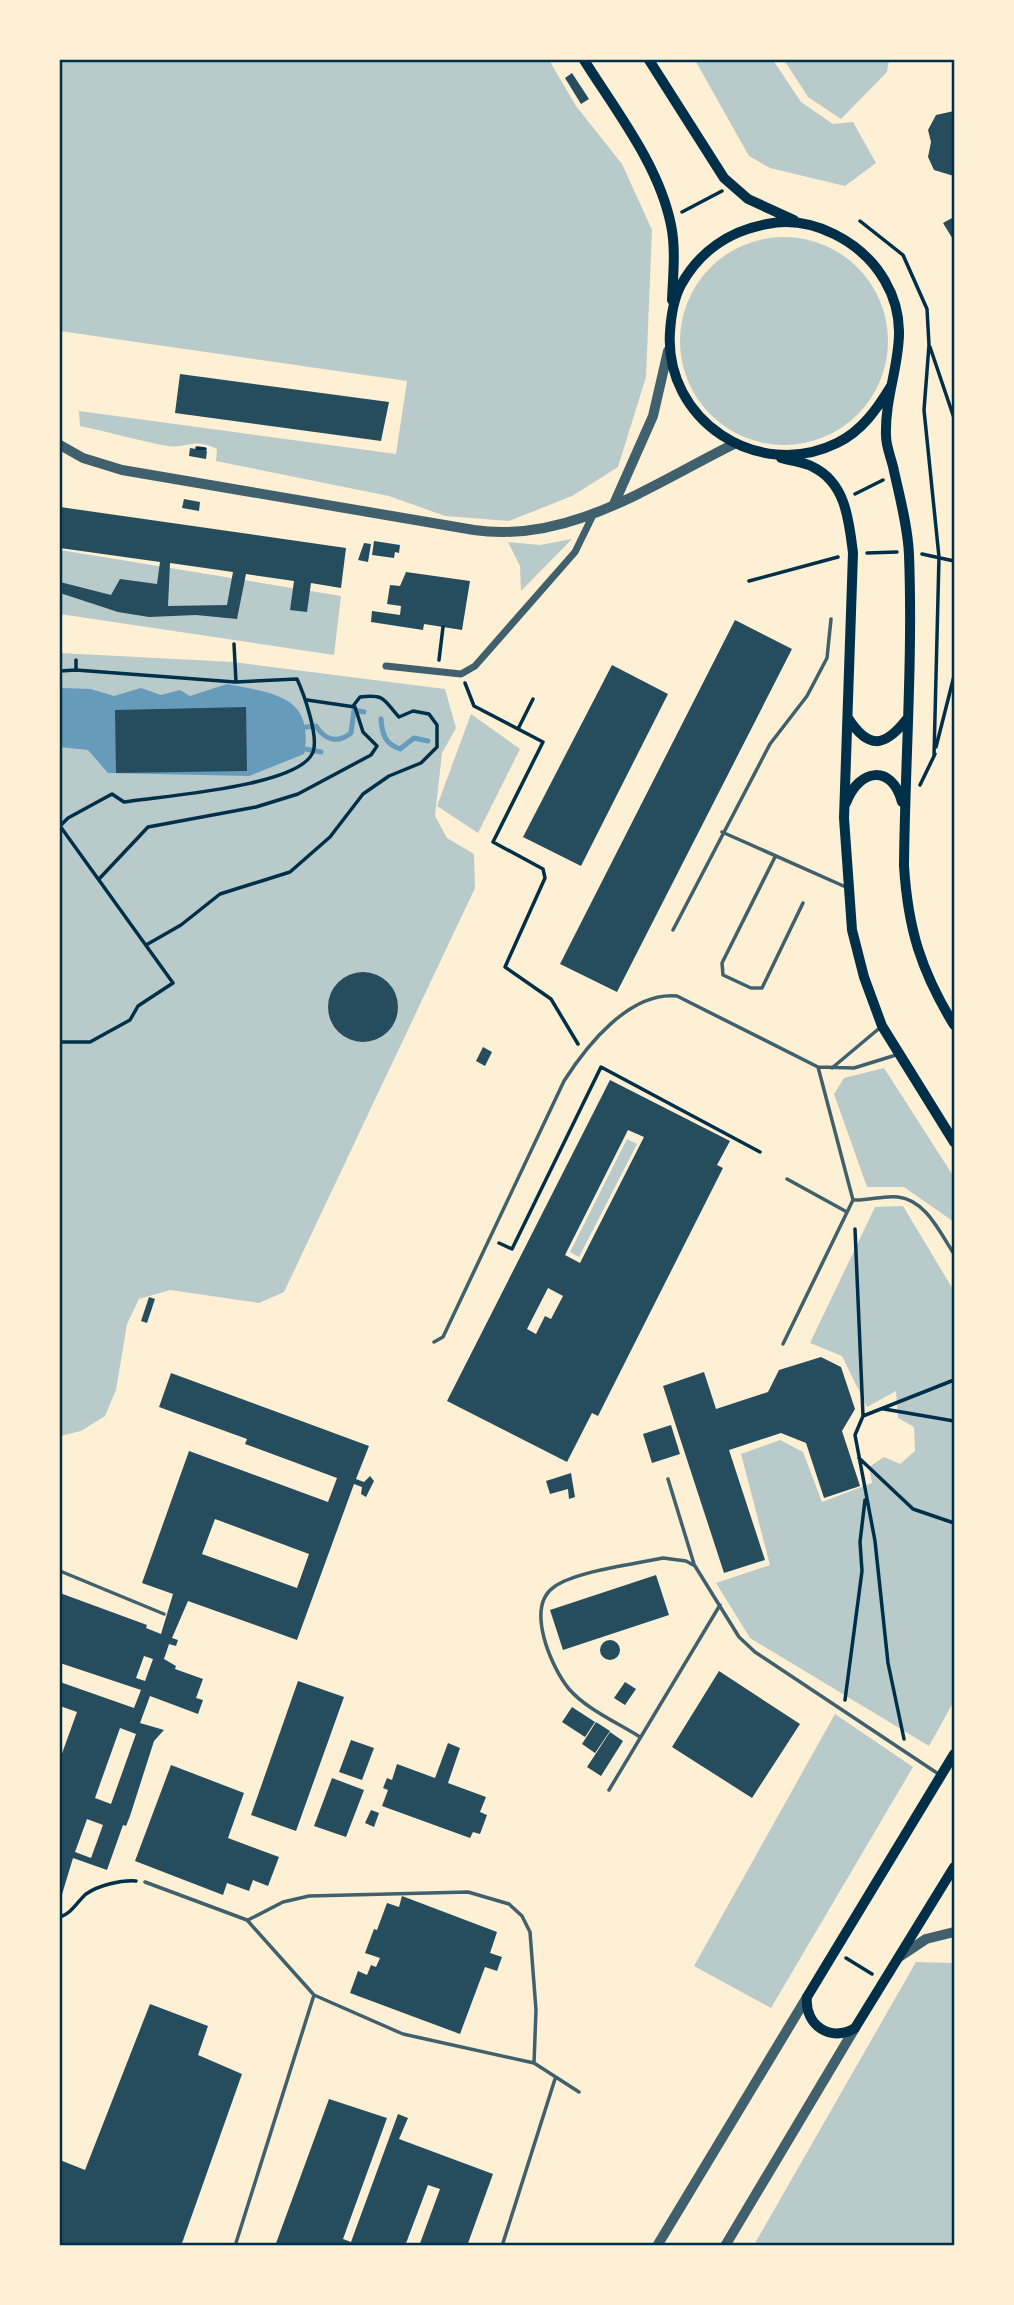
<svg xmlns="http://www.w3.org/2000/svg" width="1014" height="2305" viewBox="0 0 1014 2305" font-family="'Times New Roman',serif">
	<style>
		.green { fill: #b9caca }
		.water { fill: #669bbc }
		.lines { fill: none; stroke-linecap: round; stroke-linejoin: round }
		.stream { stroke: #669bbc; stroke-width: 5 }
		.building { fill: #264d5e; fill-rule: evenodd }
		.path { stroke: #003049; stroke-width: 3.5 }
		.service { stroke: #3f606c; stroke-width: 3.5 }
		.minor { stroke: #3f606c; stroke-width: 7 }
		.tertiary { stroke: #3f606c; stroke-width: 10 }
		.secondary { stroke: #003049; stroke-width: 10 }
		.neatline { fill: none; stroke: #003049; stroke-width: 2.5 }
	</style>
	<rect width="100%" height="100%" fill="#fdf0d5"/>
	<path class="green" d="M60,60H549L576,106L622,164L652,230L646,377L618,467L572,496L509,521L445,516L389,496L216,461L217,449C192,437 187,449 168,446C139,441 110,432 80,426L79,411L396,454L407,381L60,331Z
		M695,60H773L801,102L833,124L853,122L876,163L845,186L770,168L749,156Z
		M784,60H889L887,72L841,119L808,97Z
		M680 341a104 104 0 1 1 208 0a104 104 0 1 1-208 0Z
		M572,539L521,591L520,566L508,542L540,545Z
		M60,550L341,596L334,655L60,614Z
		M60,653L233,662L445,689L456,728L442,753L435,816L447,838L474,854L475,888L284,1292L259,1303L170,1290L139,1299L127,1324L116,1390L105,1416L81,1431L60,1436Z
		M471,714L520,749L478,833L437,806Z
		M884,1068L954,1177V1222L904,1187H867L834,1094L844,1078Z
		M627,1139L637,1144L579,1257L570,1252Z
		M903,1206L954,1291V1701L929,1746L750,1638L716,1583L770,1565L741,1454L780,1440L803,1452L822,1502L872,1483L869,1467L884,1457L900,1464L915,1451L914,1427L898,1418L896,1391L867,1407L842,1356L810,1343L875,1207Z
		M835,1714L913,1767L771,2008L694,1966Z
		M916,1962L954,1963V2245H754Z"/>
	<path class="water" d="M227,684C272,693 315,695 304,754L249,776L108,773L88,750L60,747V688L91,689L114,696L141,688L161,695L180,690L190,696Z"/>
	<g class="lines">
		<path class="stream" d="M381,719C382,734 385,744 400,749L414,738L428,741
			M306,727L316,726C325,740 337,744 351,733L354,710L364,712
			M305,749L321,752"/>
	</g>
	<path class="building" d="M572,73L589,99L581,104L565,78Z
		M954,111V176L934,170L928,157L931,142L928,130L936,115Z
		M954,217V241L943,223Z
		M180,374L389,402L381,441L175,413Z
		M190,448L207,451L206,459L189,456Z
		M184,499L200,502L199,511L182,508Z
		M60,507L346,548L341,588L311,583L307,612L290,610L294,581L246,574L237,619L196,615L149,617L118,612L60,593V582L111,595L120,579L157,584L160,562L60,548ZM170,563L233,572L227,605L168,606Z
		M374,541L400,545L399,553L395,552L394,558L372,555Z
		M364,543L371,544L368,562L358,560Z
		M406,572L470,581L462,630L424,624L423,630L371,622L372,611L400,615L401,606L387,604L390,585L400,586Z
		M735,620L792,649L617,992L560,964Z
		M612,665L668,694L581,866L523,837Z
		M246,707L247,771L116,773L115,710Z
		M328 1007a35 35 0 1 1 70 0a35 35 0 1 1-70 0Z
		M483,1047L492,1052L485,1066L476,1061Z
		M610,1080L730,1141L717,1165L723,1168L598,1416L592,1413L567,1462L447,1401ZM628,1130L644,1137L580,1263L565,1255ZM548,1288L563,1296L551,1319L545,1316L536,1334L527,1329Z
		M149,1297L155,1299L147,1323L141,1321Z
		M821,1357L841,1367L855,1409L842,1431L860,1486L824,1498L806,1443L781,1433L729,1450L765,1560L724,1573L663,1386L704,1372L716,1409L768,1392L779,1370Z
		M171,1373L369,1446L356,1479L364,1482L370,1476L374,1481L366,1497L361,1494L362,1487L354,1484L297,1640L188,1601L172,1638L178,1640L176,1646L169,1644L164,1659L176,1666L175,1669L203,1679L196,1698L203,1700L198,1714L150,1696L140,1723L164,1730L154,1741L130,1816L126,1826L123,1825L107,1870L73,1858L60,1901V1759L77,1712L60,1706V1682L134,1708L141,1690L60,1663V1593L147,1625L146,1628L161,1634L173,1594L142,1583L189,1451L328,1502L337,1478L245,1444L247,1439L159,1407ZM215,1519L309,1554L297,1588L202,1554ZM144,1656L153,1659L145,1681L136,1678ZM120,1728L136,1734L111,1804L95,1798ZM87,1819L103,1825L91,1858L75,1852Z
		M671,1425L680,1454L652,1463L643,1434Z
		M571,1473L575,1497L569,1499L568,1489L550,1494L546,1481Z
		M656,1575L669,1615L563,1650L550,1610Z
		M600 1650a10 10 0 1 1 20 0a10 10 0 1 1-20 0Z
		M719,1671L800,1724L752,1798L672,1747Z
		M298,1681L344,1697L296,1831L251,1815Z
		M625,1682L636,1689L625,1705L614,1698Z
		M572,1707L595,1722L585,1737L562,1722Z
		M596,1722L610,1731L595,1753L582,1744Z
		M610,1732L623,1741L601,1776L587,1767Z
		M351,1740L374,1748L362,1780L339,1772Z
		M448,1743L460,1748L448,1783L486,1797L480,1812L487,1815L480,1834L473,1832L470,1838L382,1806L388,1790L383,1788L387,1778L392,1780L397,1764L435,1778Z
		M171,1765L244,1793L228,1838L279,1857L268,1886L253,1880L249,1891L227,1883L223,1895L135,1861Z
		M332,1778L364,1790L346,1837L314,1826Z
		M371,1810L379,1813L374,1827L365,1823Z
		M402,1896L497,1932L490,1953L502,1957L497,1971L485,1967L460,2034L350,1993L358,1971L367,1975L371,1965L376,1967L380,1958L365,1953L374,1929L377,1930L387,1903L399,1907Z
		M150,2004L208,2026L198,2055L242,2074L181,2246H60V2160L85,2170Z
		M329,2099L387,2118L343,2239L351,2242L398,2114L408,2118L399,2139L493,2174L467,2246H419L440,2189L428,2185L405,2246H275Z"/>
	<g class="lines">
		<path class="path" d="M682,212L722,191
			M860,221L903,255L927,309L929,345L924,410L939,557L934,756
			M930,347L954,418
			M197,448L205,449
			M855,494L883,480
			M867,553L897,552
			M922,554L954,561
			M749,581L838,557
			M439,660L443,627
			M76,670V660
			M60,671L76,670L235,682
			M465,683L474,706L543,742L493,842L543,869L545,878L505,967L551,999L578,1044
			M518,729L533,699
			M936,747L954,676
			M920,785L935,754
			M60,826L68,818L112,794L124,802C160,796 300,787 313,752C319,737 304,694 297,679L236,682L234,644
			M99,879L148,827L256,807L298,794L371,755L377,746L363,732L355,707L307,700
			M146,945L181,925L220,894L290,872L330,837L363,794L389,776L421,763L437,747V725L429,714L413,711L399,717C383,700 386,694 360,697L353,706
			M60,1042H90L130,1020L138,1006L173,983L60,826
			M855,1229L863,1416L855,1435L875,1541L888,1663L904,1739
			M499,1243L512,1249L601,1067L760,1152
			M884,1409L954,1421
			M863,1416L954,1380
			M859,1458L913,1509L954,1523
			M845,1700L862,1571L860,1542L865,1500
			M60,1917C71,1914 77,1902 86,1894C99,1885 121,1880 136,1881
			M846,1958L872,1974"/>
		<path class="service" d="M722,832L848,888
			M775,857L722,963L723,975L751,988H762L803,903
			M673,930L770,744L807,696L827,658L831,619
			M832,1068L882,1026
			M787,1179L847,1212
			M853,1200C868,1201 884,1195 898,1197C926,1200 940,1233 954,1254
			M434,1342L443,1337L564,1081C587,1045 630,991 677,996L818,1067L854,1068L896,1055
			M783,1344L853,1200L818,1067
			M668,1479L694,1564
			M60,1571L164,1614
			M640,1737C618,1723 586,1709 569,1689C551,1667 525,1607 554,1587C576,1571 636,1564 663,1558L686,1561L695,1566L739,1637L755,1652L940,1775
			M609,1790L720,1605
			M145,1882L247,1920L314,1995L403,2034L534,2063L579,2092
			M248,1920L283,1902L309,1896L468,1892L509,1904L522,1916L530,1932L536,2010L534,2063
			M235,2246L314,1995
			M502,2246L555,2079"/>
		<path class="minor" d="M386,666L461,674L475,666L575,552L594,513"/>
		<path class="tertiary" d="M60,445L83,458L122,470L474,530C569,544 653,484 734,444
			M614,504L653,416L668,351
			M899,1957L926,1939L954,1932
			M657,2246L807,1997
			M725,2246L855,2028"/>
		<path class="secondary" d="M584,60C616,111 659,165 671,225C676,249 673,276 672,300
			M649,60L724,178L748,199L794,220
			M891,386C877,409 862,431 837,443C758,482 664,420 670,332C671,316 673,300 681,285C699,252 729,231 767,224C812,215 862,241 885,281C917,336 884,380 886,436C886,447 892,460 894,471C900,498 908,528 909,555C913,659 905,763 904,866C908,929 921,971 954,1025
			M781,458C791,461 804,462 813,467C846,483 849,521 853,553L844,818L852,930L864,977L882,1026L954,1142
			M848,718C868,749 884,748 906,720
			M846,803C859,768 892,764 902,802
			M954,1754L807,1997C804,2025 831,2043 855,2028L954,1867"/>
	</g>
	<rect width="1014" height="2305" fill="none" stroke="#fdf0d5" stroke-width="122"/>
	<rect x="61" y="61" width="892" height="2183" class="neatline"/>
</svg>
